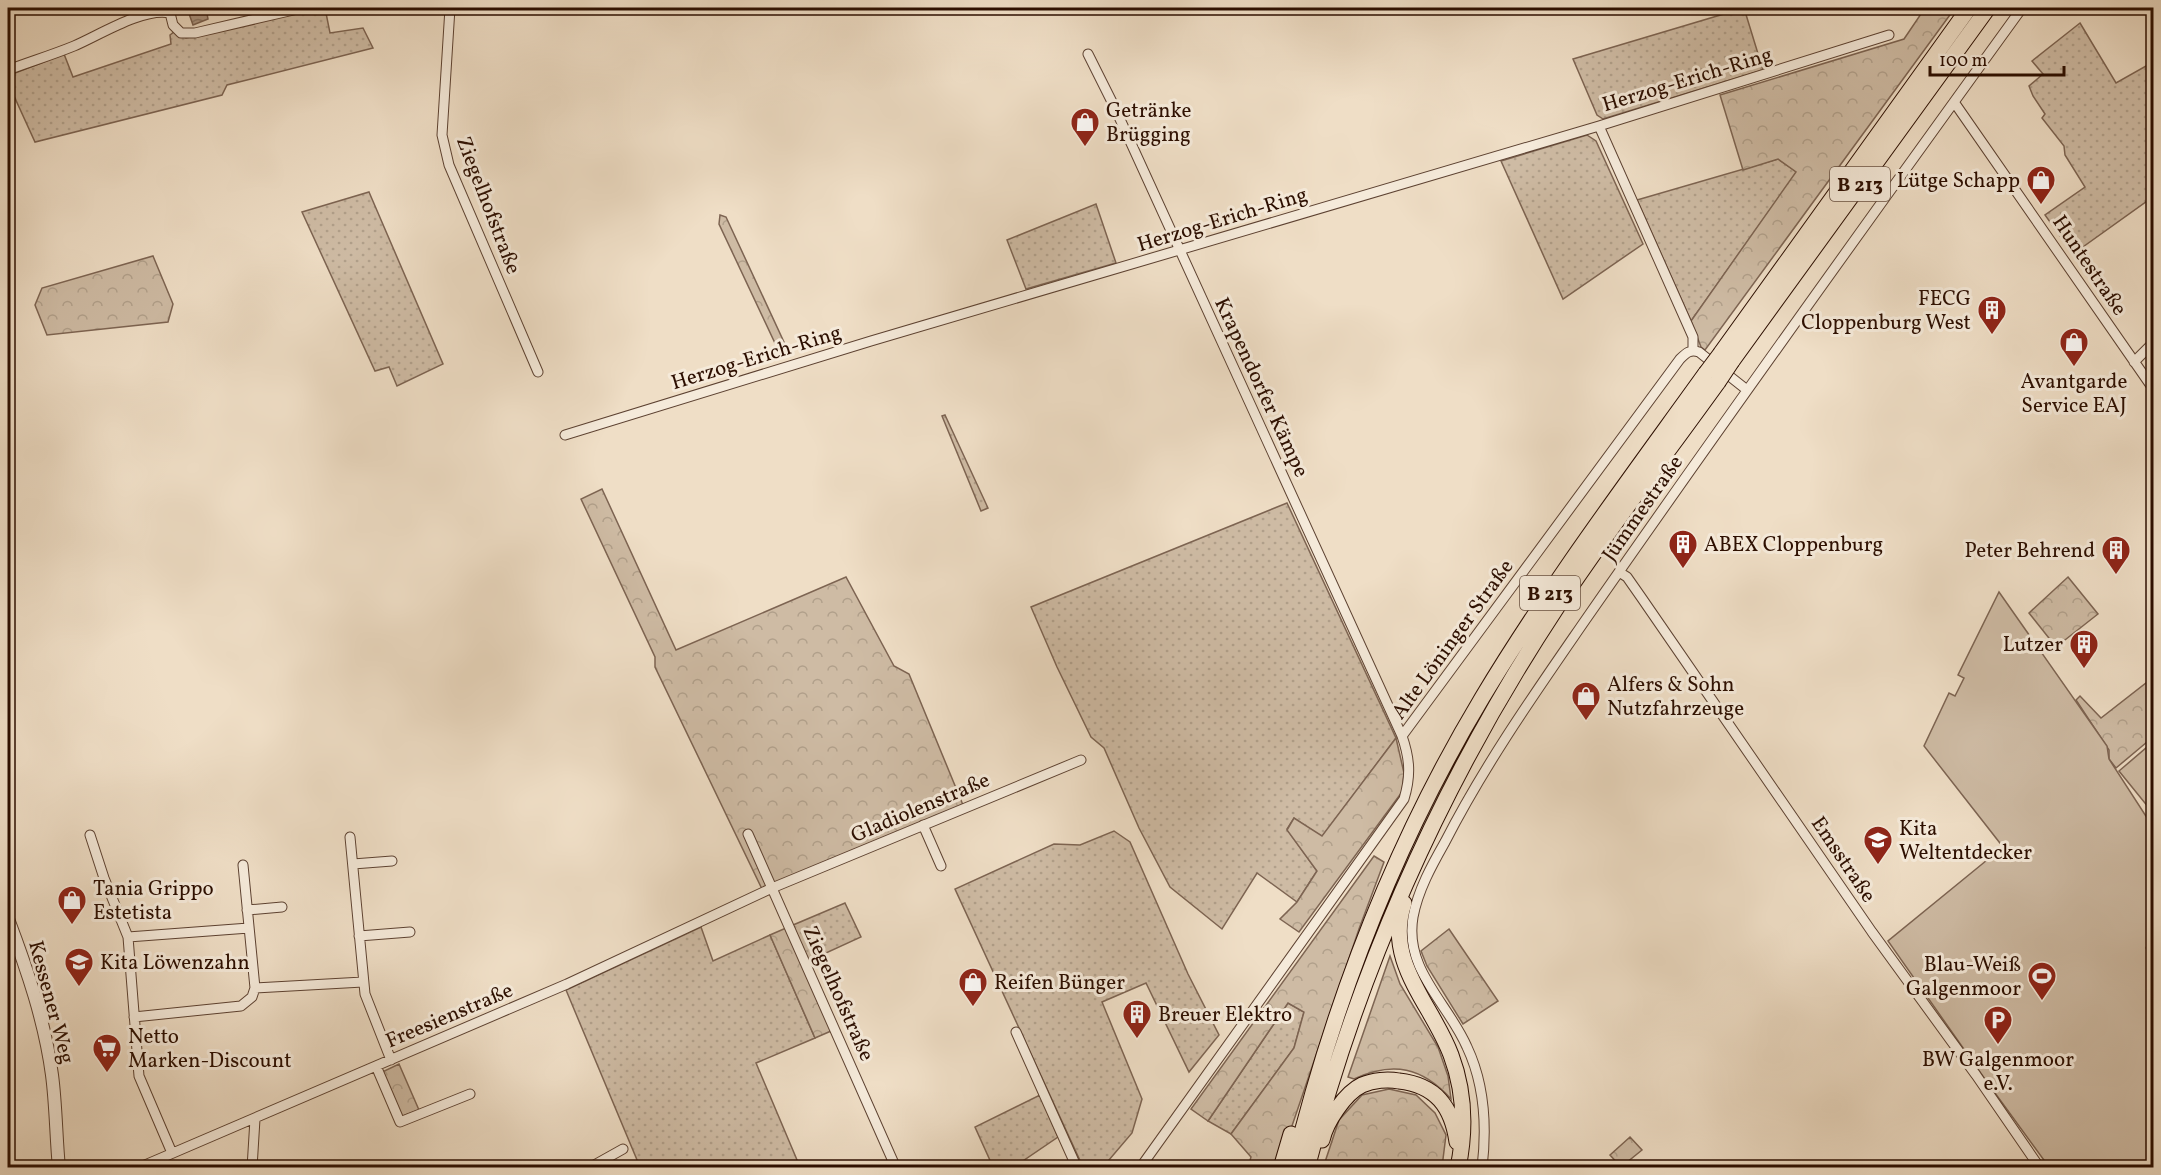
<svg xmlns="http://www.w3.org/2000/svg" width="2161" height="1175" viewBox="0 0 2161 1175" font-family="Vollkorn,serif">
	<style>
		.grass { fill: url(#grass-dots); stroke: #7d6452; stroke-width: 1.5 }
		.forest { fill: url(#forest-crowns); stroke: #7d6452; stroke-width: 1.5 }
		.pitch { fill: #cebba4; stroke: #7d6452; stroke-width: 1.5 }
		.water { fill: url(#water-waves); stroke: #79604f; stroke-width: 1.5 }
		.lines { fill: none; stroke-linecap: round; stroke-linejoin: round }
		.minor-casing { stroke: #5d4232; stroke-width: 11 }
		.tertiary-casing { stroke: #5d4232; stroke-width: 14 }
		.trunk-casing { stroke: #2c0e00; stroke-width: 17 }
		.minor { stroke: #f5eada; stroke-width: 9 }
		.tertiary { stroke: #f5eada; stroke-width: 12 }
		.trunk { stroke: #efdec6; stroke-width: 15 }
		.trunk-bridge-casing { stroke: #2c0e00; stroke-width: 17; stroke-linecap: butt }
		.trunk-bridge { stroke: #efdec6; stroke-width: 15 }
		.labels { text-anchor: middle; stroke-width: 6; stroke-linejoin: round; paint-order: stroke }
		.shield { fill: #f5eada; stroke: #685041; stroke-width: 1.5 }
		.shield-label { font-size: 20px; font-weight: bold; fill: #2c0e00 }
		.street-label { font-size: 21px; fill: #2c0e00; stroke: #f5eada }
		.poi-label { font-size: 21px; fill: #2c0e00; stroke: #f5eada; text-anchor: start }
	</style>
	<defs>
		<pattern id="grass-dots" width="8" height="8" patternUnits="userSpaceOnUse" patternTransform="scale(1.5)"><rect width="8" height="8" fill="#cebba4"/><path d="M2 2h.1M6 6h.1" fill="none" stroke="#b1a08b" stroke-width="1.8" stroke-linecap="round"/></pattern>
		<pattern id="forest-crowns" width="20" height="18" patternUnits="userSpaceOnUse" patternTransform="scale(1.5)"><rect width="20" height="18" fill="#cebba4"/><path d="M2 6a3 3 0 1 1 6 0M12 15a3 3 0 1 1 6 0" fill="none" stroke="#b1a08b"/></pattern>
		<pattern id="water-waves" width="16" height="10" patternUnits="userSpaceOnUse" patternTransform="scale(1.5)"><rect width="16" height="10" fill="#ad9783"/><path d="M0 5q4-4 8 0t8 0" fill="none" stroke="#8d7a69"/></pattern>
	</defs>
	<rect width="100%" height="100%" fill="#efdec6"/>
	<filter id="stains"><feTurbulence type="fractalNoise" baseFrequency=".00333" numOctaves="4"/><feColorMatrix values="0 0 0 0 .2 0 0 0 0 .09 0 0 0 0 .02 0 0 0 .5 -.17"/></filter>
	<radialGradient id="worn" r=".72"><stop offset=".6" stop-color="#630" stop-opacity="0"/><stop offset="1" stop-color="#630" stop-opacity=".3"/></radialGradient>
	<path class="grass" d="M316,8H325L330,33L363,28L373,48L227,85L222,95L35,142L9,85L11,81L10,75L64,54L73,77L171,44L170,35L174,32L186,38Z
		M1744,8L1763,70L1603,119L1597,115L1573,59Z
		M2080,23L2116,83L2153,62L2154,196L2073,254L2045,215L2085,187L2065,155L2064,146L2042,118L2045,114L2033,96L2029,86L2043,74L2032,61Z
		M1587,135L1596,141L1643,244L1563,299L1501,161Z
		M1778,159L1797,172L1691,321L1637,200Z
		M369,192L443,364L397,386L389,367L375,371L302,212Z
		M1096,204L1116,263L1026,289L1007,240Z
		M945,415L988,508L981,511L942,416Z
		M1287,503L1396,738L1322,837L1294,818L1287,829L1317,871L1297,902L1257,873L1222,929L1170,887L1139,828L1104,748L1091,737L1057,667L1031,607Z
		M1114,831L1130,842L1188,974L1219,1035L1189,1072L1146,983L1102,1002L1142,1099L1132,1133L1103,1167H1083L955,889L1054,844L1080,845Z
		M845,903L861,937L802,964L786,928Z
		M701,927L713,961L770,935L815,1038L756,1063L800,1167H640L566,990Z
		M1288,1003L1304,1012L1294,1048L1231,1134L1208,1121Z
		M1040,1095L1058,1137L1014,1167H993L975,1127Z"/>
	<path class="forest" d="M1919,8H1955L1705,350L1701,347L1691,321L1796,172L1778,159L1743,170L1720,95L1904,39L1921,14Z
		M720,215L726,217L790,355L782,358L719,224Z
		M153,256L173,304L168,322L47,335L35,305L42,288Z
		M602,489L676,650L846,577L894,666L909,674L963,805L762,889L655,667V657L581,499Z
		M2068,577L2098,614L2056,647L2029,613Z
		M2153,681V737L2116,768L2109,759V750L2076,700L2080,696L2101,718L2146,683Z
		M1396,738L1404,773L1402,792L1299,932L1280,919L1297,902L1317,871L1287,830L1294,818L1322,836Z
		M1374,856L1384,862L1359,929L1278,1167H1248L1251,1157L1231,1134L1294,1048L1304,1012L1288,1003L1208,1121L1191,1109Z
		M786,928L831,1031L815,1038L770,935Z
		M1449,929L1498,1001L1463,1024L1427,966L1421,951Z
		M1390,956L1400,984L1438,1047L1448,1076L1451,1099C1422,1067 1393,1061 1354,1079L1348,1077Z
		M399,1064L419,1110L400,1117L380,1073Z
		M1389,1089L1416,1095L1435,1113L1446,1135L1442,1167L1323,1168L1339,1120L1362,1095Z
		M1630,1137L1642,1150L1621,1167L1610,1155Z"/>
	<path class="pitch" d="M1999,592L2107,746L2109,759L2153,827V933L2146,948L2154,961L2153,1167H2049L1987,1082L1888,941L2003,847L1924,746L1949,693L1955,696L1964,678L1958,675Z
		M2153,742V813L2119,771Z"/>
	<path class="water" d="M187,8H206L208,19L193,25Z"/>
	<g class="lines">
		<g class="minor-casing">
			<path id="minor" d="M450,8L442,135L449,165L538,372
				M1088,54L1114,106L1402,736
				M8,70C29,62 52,55 74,46C98,36 143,7 170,13L173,25L181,33H195L302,8
				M1954,102L2154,390
				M1599,126L1693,337V350
				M2134,362L2154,342
				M565,435L871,341L1599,126L1889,35
				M1619,572L1627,577L1641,597L1872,932L1976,1075L2040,1168
				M923,825L941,866
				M748,834L896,1168
				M90,835L104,878L128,937L139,1076L172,1153
				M350,837L365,994L391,1060
				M353,864L392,861
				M247,910L282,907
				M359,936L410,932
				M128,937L249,928
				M255,988L363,982
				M134,1017L241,1006L252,997L255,988L243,865
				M1016,1032L1077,1168
				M376,1066L400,1122L470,1094
				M138,1168L567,984L772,888L1081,760
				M252,1168L255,1119
				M589,1168L623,1149
				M1140,1168L1404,799C1411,776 1410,759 1402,736L1680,359C1686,353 1690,349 1699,352L1747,390
				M1482,1168C1487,1126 1485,1085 1467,1047C1448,1003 1404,970 1413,917C1418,890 1432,865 1445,842C1485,764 1535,693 1584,622C1728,415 1875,211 2022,8"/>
		</g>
		<g class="tertiary-casing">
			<path id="tertiary" d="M8,919C27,969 45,1022 52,1075C56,1105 56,1137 59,1168"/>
		</g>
		<g class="trunk-casing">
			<path id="trunk" d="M1721,353L1969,8
				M1732,361L1988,8
				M1404,903C1384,962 1432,1004 1451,1055C1465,1092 1466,1129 1458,1168
				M1322,1140C1326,1122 1345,1093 1362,1085C1373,1080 1388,1079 1399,1081C1436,1085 1452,1107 1457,1142
				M1281,1168L1291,1134
				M1293,1168C1333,1004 1395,843 1482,698C1550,585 1629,480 1706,373
				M1307,1168C1359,967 1443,780 1557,607C1608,530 1664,457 1718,382"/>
		</g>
		<use href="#minor" class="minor"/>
		<use href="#tertiary" class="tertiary"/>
		<use href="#trunk" class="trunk"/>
		<g class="trunk-bridge-casing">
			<path id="trunk-bridge" d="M1706,373L1721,353
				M1718,382L1732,361"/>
		</g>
		<use href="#trunk-bridge" class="trunk-bridge"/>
	</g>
	<defs>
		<g id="shop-pin" transform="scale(1.5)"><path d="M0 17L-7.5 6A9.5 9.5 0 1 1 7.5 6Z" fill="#8f2418" stroke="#f5eada"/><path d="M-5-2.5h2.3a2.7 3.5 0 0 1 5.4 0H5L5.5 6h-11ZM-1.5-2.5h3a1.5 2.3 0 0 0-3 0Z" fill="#fff"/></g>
		<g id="building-pin" transform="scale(1.5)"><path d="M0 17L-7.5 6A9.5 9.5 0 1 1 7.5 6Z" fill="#8f2418" stroke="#f5eada"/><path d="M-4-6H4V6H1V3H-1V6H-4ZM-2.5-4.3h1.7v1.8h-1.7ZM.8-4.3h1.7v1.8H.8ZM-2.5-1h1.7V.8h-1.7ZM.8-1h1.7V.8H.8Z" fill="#fff"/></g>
		<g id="school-pin" transform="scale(1.5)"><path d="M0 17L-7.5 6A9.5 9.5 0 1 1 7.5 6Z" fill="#8f2418" stroke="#f5eada"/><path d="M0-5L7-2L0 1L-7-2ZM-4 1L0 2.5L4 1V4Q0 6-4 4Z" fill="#fff"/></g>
		<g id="stadium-pin" transform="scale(1.5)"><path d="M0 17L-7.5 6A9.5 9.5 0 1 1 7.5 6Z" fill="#8f2418" stroke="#f5eada"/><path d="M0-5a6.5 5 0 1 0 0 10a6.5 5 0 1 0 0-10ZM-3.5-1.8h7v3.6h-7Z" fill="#fff"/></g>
		<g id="parking-pin" transform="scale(1.5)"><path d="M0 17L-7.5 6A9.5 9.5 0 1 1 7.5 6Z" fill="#8f2418" stroke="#f5eada"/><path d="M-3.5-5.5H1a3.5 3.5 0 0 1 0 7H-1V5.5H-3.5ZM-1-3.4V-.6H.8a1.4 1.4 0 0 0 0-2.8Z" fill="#fff"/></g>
		<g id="supermarket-pin" transform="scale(1.5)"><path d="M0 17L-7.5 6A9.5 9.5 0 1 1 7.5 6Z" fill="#8f2418" stroke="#f5eada"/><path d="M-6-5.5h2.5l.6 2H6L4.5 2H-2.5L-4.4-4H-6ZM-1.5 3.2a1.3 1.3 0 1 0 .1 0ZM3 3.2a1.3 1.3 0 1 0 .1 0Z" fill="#fff"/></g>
	</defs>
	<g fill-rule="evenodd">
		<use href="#shop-pin" x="1085" y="122"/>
		<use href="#shop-pin" x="2041" y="180"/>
		<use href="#building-pin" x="1992" y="310"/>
		<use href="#shop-pin" x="2074" y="342"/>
		<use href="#building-pin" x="1683" y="544"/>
		<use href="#building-pin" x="2116" y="550"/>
		<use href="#building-pin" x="2084" y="644"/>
		<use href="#shop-pin" x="1586" y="696"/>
		<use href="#school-pin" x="1878" y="840"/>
		<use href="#shop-pin" x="72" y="900"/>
		<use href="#school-pin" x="79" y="962"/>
		<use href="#stadium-pin" x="2042" y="976"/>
		<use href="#shop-pin" x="973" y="982"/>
		<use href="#building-pin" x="1137" y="1014"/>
		<use href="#parking-pin" x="1998" y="1020"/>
		<use href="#supermarket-pin" x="107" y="1048"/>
	</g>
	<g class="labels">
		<g class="shield">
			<rect x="1830" y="167" width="60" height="34" rx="4.5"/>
			<rect x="1520" y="576" width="60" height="34" rx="4.5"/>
		</g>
		<g class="shield-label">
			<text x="1860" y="191">B 213</text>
			<text x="1550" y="600">B 213</text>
		</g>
		<g class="street-label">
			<text transform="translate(1687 79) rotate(-17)" y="7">Herzog-Erich-Ring</text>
			<text transform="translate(489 205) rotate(69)" y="7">Ziegelhofstraße</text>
			<text transform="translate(1222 219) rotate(-17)" y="7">Herzog-Erich-Ring</text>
			<text transform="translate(2090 265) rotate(56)" y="7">Huntestraße</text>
			<text transform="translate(756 357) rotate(-17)" y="7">Herzog-Erich-Ring</text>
			<text transform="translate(1262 387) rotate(65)" y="7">Krapendorfer Kämpe</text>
			<text transform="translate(1642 508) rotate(-55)" y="7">Jümmestraße</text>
			<text transform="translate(1452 639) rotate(-54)" y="7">Alte Löninger Straße</text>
			<text transform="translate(920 807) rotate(-23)" y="7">Gladiolenstraße</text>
			<text transform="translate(1844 859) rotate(56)" y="7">Emsstraße</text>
			<text transform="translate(839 993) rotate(66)" y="7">Ziegelhofstraße</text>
			<text transform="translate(52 1002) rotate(75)" y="7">Kessener Weg</text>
			<text transform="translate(449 1015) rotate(-23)" y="7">Freesienstraße</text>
		</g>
		<g class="poi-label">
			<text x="1106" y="117">Getränke<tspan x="1106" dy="24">Brügging</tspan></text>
			<text x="2020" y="187" text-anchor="end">Lütge Schapp</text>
			<text x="1971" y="305" text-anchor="end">FECG<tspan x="1971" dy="24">Cloppenburg West</tspan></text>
			<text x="2074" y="388" text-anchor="middle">Avantgarde<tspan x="2074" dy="24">Service EAJ</tspan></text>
			<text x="1704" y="551">ABEX Cloppenburg</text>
			<text x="2095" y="557" text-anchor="end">Peter Behrend</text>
			<text x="2063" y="651" text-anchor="end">Lutzer</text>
			<text x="1607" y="691">Alfers &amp; Sohn<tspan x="1607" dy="24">Nutzfahrzeuge</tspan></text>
			<text x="1899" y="835">Kita<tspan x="1899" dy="24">Weltentdecker</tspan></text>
			<text x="93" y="895">Tania Grippo<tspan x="93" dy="24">Estetista</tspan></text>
			<text x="100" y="969">Kita Löwenzahn</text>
			<text x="2021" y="971" text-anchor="end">Blau-Weiß<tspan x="2021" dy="24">Galgenmoor</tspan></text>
			<text x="994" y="989">Reifen Bünger</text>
			<text x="1158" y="1021">Breuer Elektro</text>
			<text x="128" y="1043">Netto<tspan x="128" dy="24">Marken-Discount</tspan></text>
			<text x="1998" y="1066" text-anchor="middle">BW Galgenmoor<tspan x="1998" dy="24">e.V.</tspan></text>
		</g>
	</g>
	<rect width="2161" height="1175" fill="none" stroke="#efdec6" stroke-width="30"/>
	<rect x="9" y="9" width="2143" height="1157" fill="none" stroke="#2c0e00" stroke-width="3"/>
	<rect x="15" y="15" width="2131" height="1145" fill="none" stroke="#2c0e00" stroke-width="1.5"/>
	<path d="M1930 66v9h134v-9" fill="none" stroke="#2c0e00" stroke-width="3"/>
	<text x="1939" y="66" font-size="18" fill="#2c0e00" stroke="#f5eada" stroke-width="4.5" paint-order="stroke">100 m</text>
	<rect width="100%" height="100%" filter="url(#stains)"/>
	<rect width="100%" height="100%" fill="url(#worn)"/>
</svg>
